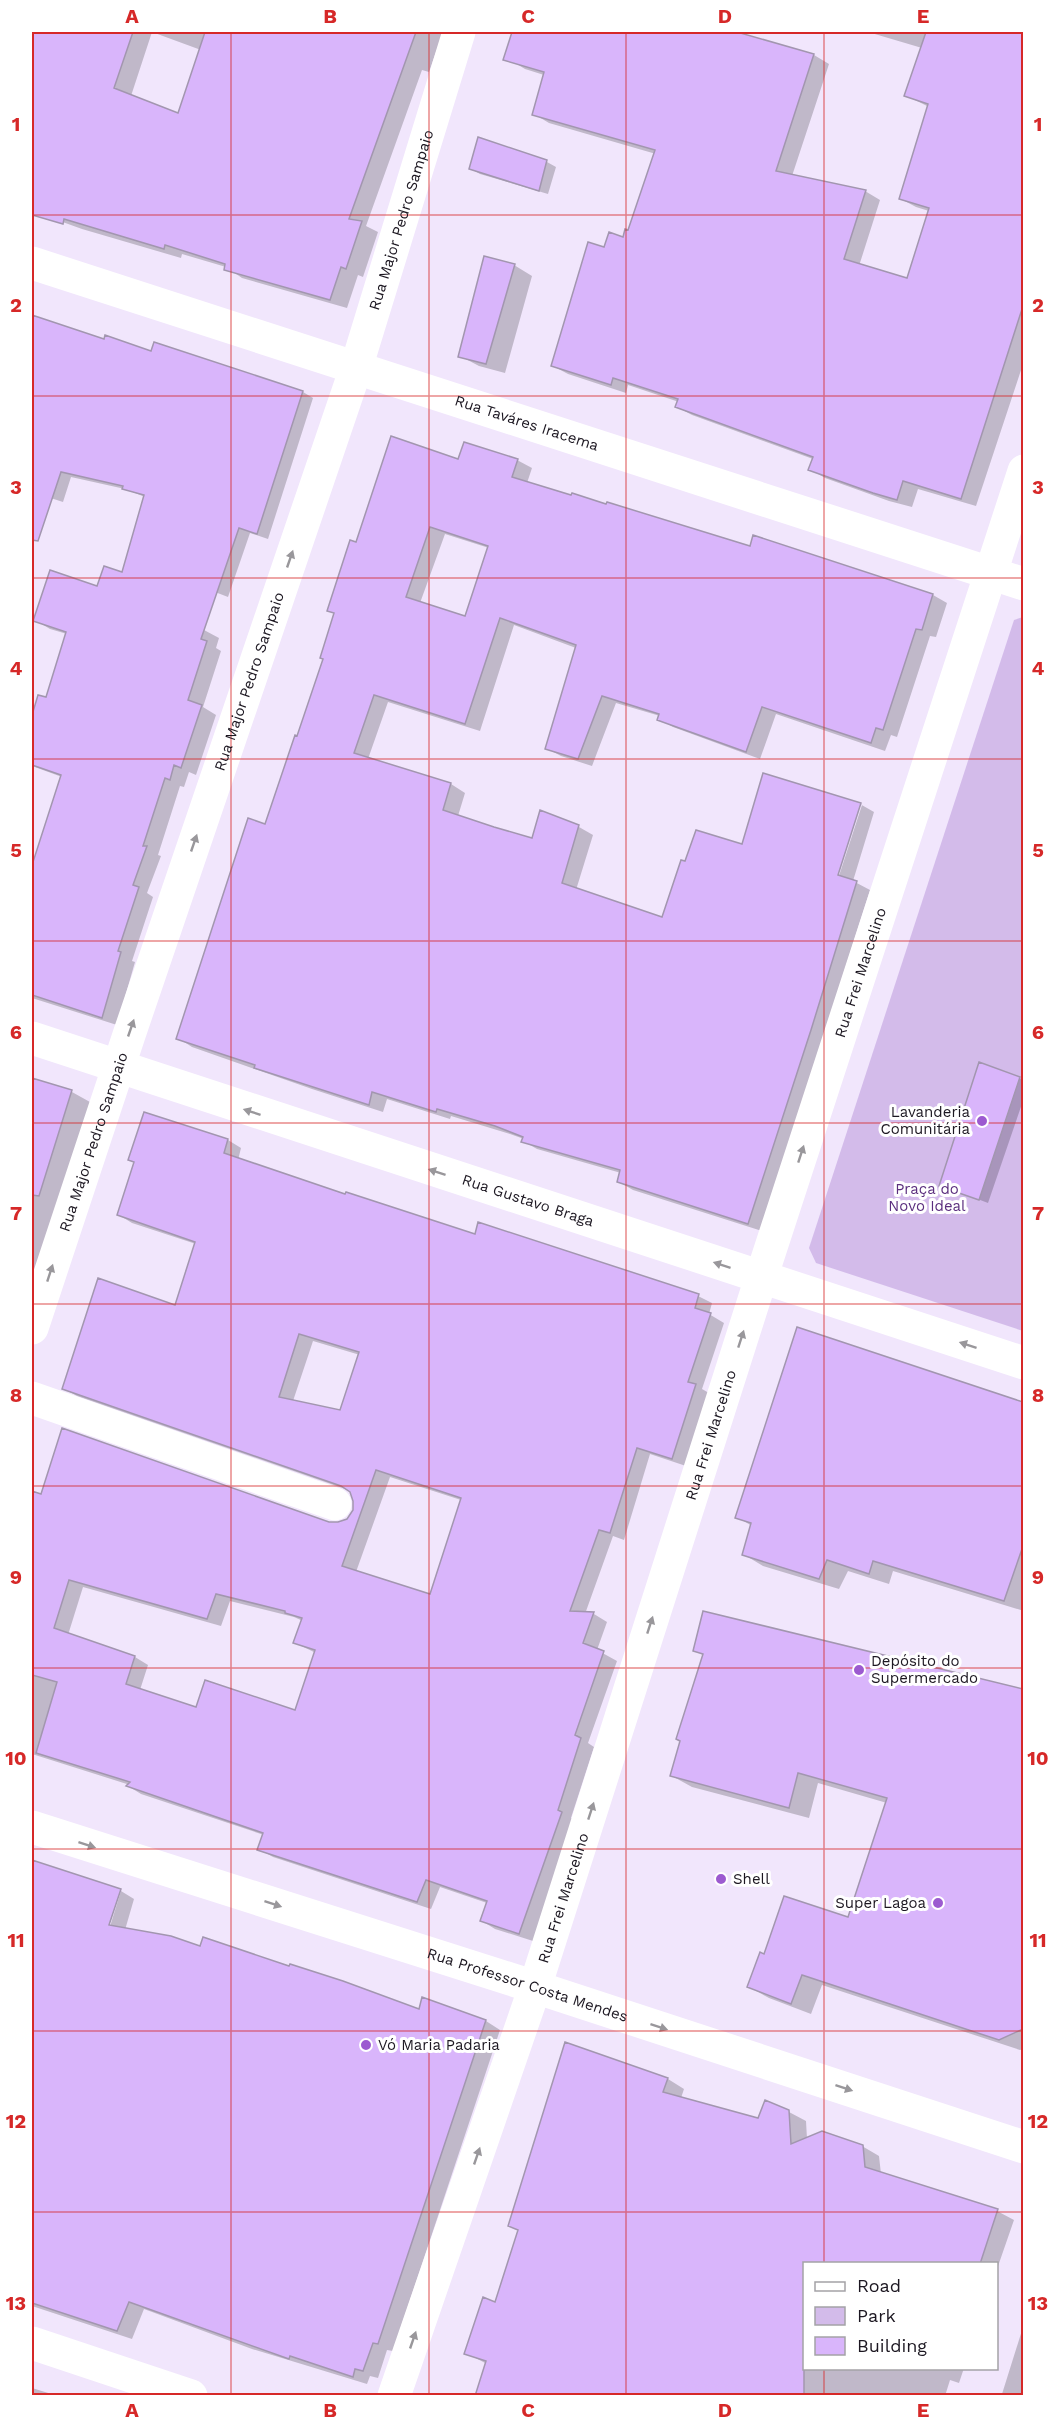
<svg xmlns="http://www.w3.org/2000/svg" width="1055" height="2427" viewBox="0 0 1055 2427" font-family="'Work Sans',sans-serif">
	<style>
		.green { fill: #d3bbea }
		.shadow { fill: #0003; fill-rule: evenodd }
		.building { fill: #d9b5fb; stroke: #a296af; stroke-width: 1.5; fill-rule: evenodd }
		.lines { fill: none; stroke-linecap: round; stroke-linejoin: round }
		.minor { stroke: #fff; stroke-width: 33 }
		.oneway { fill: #99979b }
		.grid { fill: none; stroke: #d62828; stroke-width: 1.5; stroke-opacity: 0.55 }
		.poi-dot { fill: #9c5ad0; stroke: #fff; stroke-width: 2 }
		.labels { text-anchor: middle; stroke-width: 6; stroke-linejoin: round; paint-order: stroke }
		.street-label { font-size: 15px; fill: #1c1721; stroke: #fff }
		.poi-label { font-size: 15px; fill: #1c1721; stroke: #fff; text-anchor: start }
		.park-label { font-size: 15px; fill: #5b2e7e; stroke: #fff }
		.neatline { fill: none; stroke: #d62828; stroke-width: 2 }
		.grid-label { font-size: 20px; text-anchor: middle; font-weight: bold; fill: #d62828 }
	</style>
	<rect width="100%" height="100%" fill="#f1e6fc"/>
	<path class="green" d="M1023,617V1331L816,1263L809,1248L1014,620Z"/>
	<path class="shadow" d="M32,32H443L429,72L422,70L366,226L378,232L363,277L358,275L347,308L242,278L226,267L182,254L181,258L82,229L32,211ZM152,32L201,50L179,115L131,96Z
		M519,32H731L814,55L829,64L792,176L865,191L880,200L859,266L908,280L929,211L916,207L901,199L929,107L905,95L922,48L868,32H1024V361L976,506L918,489L912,507L889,501L825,478L810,469L813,459L692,415L677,407L679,402L628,385L626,393L568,374L553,366L605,249L624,239L629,232L656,154L549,123L534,114L544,75L525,69L510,60Z
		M479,139L547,162L556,167L548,194L480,174L471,169Z
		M514,265L532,276L505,373L479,366L460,356Z
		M32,317L105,341L152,352L155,344L303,392L313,398L268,539L250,533L228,597L150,567L145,497L125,489L71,477L63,502L32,492Z
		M459,460H517L532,468L527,483L751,548L754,537L933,595L947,603L936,637L930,636L897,737L891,735L885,751L776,714L760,759L673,727L659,719L660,716L616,703L592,766L561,756L546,748L576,648L514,625L480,731L388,702L368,759L451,784L465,793L458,816L532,840L541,812L579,827L593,835L576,890L663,919L686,863L743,846L860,804L874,812L853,881L870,890L762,1231L633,1190L619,1182L621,1173L537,1149L523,1141L524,1139L510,1134L451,1116L450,1119L387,1099L383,1112L312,1089L192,1047L178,1038L266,825L298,738L324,659L357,544ZM445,534L489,548L466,618L420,603ZM859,805H862L837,882H834Z
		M124,608L204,630L219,638L216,648L221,651L203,707L216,715L196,775L189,772L184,787L180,786L158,855L161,856L147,893L153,897L132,961L135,962L117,1025L32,998V856L35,858L62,777L32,766V720L39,696L47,698L67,634L50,629L35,620Z
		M980,1064L1024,1080V1098L988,1203L941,1185Z
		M32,1079L72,1092L90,1102L32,1285Z
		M228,1140L241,1148L238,1160L346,1196L476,1235L698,1296L712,1303L709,1314L724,1323L702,1389L709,1393L686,1466L650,1454L624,1540L613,1536L585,1614H594L607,1622L597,1650L617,1661L588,1743L594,1747L571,1818L575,1821L533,1941L495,1929L482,1921L487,1903L440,1887L431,1909L273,1857L259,1849L264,1835L141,1794L128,1786L130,1785L32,1754V1492L42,1496L338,1524L348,1520L354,1511L355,1501L351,1491L77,1396L63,1388L176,1307L196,1244L132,1223L119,1215ZM313,1341L360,1355L341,1412L293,1401ZM390,1477L461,1500L431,1596L356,1572ZM83,1587L221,1626L230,1601L294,1617L303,1621L295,1643L316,1653L296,1712L197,1709L140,1690L148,1665L135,1657L68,1635Z
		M798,1329L1024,1404V1611L893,1571L889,1584L848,1571L839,1589L763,1566L743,1554L752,1526L737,1517Z
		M705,1613L1024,1691V2049L1020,2050L822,1985L811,2014L769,1998L749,1987L849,1919L887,1803L818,1783L809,1818L692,1787L672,1776L704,1656L695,1650Z
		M32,1862L121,1891H118L105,1932L108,1933L121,1891L134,1899L125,1930L201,1947L420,2011L423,1999L486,2021L500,2030L393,2351L387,2350L378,2378L370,2376L367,2384L252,2349L144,2309L132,2339L32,2306Z
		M566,2044L668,2079L684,2089L681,2098L758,2120L789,2112L806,2121L807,2139L862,2146L879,2156L881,2174L997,2211L1014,2220L996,2272V2264H804V2368H964L959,2383L950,2380L945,2396H476L487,2364L466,2353L496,2304L519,2231L509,2225Z
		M1024,2324V2396H1006L1002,2394Z
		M32,2388L58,2396H32Z"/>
	<path class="building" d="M32,32H133L114,88L178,113L205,32H416L349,219L362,221L346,269L341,267L330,300L224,270L225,264L165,245L164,249L64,219L63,224L32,215Z
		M512,32H737L814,54L776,171L866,190L844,259L907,278L929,208L899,199L928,104L904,96L926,32H1023V306L961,499L903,481L897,500L873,493L808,470L813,457L675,407L678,399L613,378L611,385L551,366L588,242L604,247L609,232L623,237L625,229L628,230L655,150L532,115L544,72L503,60Z
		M478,137L547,160L539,191L469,169Z
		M484,256L515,264L486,364L458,357Z
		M32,315L104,339L105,335L151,351L154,342L303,391L257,534L239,528L201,639L207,641L188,700L202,705L181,768L174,765L170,780L165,778L143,846H147L133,885L139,887L118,951L121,952L102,1018L32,995V865L61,775L32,765V715L38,695L46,697L66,632L33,621L50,570L97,586L104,566L122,572L144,495L122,489L123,486L61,472L38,541L32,540Z
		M391,436L458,459L464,442L518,459L512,477L571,495L572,493L606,504L607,502L750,546L753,535L933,594L922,630L916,629L883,730L876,728L871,743L762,707L746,752L657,720L659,714L602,696L578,759L545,749L576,645L500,618L465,724L374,695L354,753L451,783L443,810L494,827L532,838L540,810L579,825L562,883L662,917L681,860L685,861L696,830L742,844L763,773L861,803L838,875L857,881L811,1030L748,1224L617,1182L620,1170L521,1142L523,1137L495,1126L437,1109L436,1112L372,1092L369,1105L254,1068L255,1065L176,1039L248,818L265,824L295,735L297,736L323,659L320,658L334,613L327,611L350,540L356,542ZM430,527L488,546L465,616L406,597Z
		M979,1062L1020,1077L979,1200L939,1186Z
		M32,1078L72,1090L39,1196L32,1195Z
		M144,1112L228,1139L224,1153L345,1194L346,1192L475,1234L478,1222L699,1294L695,1308L711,1313L688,1382L696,1384L672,1459L637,1448L610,1533L599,1530L570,1611L594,1612L583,1643L604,1651L575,1735L581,1738L558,1810L562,1812L519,1934L480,1921L487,1901L426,1880L417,1902L257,1850L263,1833L126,1786L130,1782L36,1753L57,1682L32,1675V1491L41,1494L62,1428L329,1522H338L347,1519L353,1510V1501L350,1492L341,1486L62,1389L98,1278L175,1305L195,1242L117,1215L134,1162L128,1160ZM299,1334L359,1352L340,1410L279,1397ZM376,1470L461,1498L430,1594L342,1566ZM69,1580L207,1619L216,1594L285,1611V1613L302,1618L293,1643L315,1650L295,1710L205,1680L196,1707L126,1684L135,1656L54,1628Z
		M797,1327L1023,1402V1546L1004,1601L873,1561L869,1574L827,1560L819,1579L742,1555L751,1523L735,1518Z
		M703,1611L1023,1689V2029L999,2040L802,1975L791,2004L747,1987L760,1952L764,1954L784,1896L848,1917L887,1798L798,1773L789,1808L670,1776L680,1741L676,1739L703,1654L693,1651Z
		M32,1860L121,1889L109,1925L171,1936L200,1946L203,1937L289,1966L290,1964L343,1981L419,2009L422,1997L486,2020L378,2344L373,2343L363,2371L355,2369L353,2377L290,2356L289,2359L129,2302L117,2331L32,2303Z
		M565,2042L668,2078L663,2092L758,2118L765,2100L789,2110L791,2144L822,2131L863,2145L865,2167L998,2209L980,2264H804V2396H475L486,2361L464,2354L483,2297L495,2302L518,2230L508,2226Z"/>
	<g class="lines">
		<g class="minor">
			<path id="s1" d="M32,263L1024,584"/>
			<path id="s2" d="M32,1038L1024,1363"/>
			<path id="s3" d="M32,1328L129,1035L356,368L459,32"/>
			<path d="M32,1398L335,1504"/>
			<path id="s4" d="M32,1827L535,1987L1024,2147"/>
			<path d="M32,2343L191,2396"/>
			<path id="s5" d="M394,2396L535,1987L761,1278L1024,471"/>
		</g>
	</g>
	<defs><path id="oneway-solid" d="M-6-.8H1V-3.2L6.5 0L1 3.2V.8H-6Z" transform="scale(1.5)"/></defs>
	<g class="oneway">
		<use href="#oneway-solid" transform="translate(290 559) rotate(-71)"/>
		<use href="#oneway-solid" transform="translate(194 843) rotate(-71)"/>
		<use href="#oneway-solid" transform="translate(131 1028) rotate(-71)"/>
		<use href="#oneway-solid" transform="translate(252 1112) rotate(-162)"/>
		<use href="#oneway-solid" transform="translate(801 1154) rotate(-72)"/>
		<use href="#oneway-solid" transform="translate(437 1172) rotate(-162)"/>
		<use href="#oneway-solid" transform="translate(722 1265) rotate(-162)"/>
		<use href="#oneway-solid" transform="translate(50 1273) rotate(-72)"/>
		<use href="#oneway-solid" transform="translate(741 1339) rotate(-72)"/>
		<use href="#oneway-solid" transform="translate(968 1345) rotate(-162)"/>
		<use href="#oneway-solid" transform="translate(650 1625) rotate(-72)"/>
		<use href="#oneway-solid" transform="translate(591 1811) rotate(-72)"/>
		<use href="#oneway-solid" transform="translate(87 1845) rotate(18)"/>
		<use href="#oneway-solid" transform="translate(273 1904) rotate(18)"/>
		<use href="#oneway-solid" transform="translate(659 2027) rotate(18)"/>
		<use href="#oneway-solid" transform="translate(844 2088) rotate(18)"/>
		<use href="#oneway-solid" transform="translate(477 2156) rotate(-71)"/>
		<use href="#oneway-solid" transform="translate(413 2340) rotate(-71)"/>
	</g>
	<path class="grid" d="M231,32V2396M429,32V2396M626,32V2396M824,32V2264M32,215H1024M32,396H1024M32,578H1024M32,759H1024M32,941H1024M32,1123H1024M32,1304H1024M32,1486H1024M32,1668H1024M32,1849H1024M32,2031H1024M32,2212H1024M824,2368V2396"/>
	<g class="poi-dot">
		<circle cx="982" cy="1121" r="6"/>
		<circle cx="859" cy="1670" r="6"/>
		<circle cx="721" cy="1879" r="6"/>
		<circle cx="938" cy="1903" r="6"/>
		<circle cx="366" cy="2045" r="6"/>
	</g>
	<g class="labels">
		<g class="street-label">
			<text dy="5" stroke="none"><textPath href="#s3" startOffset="1168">Rua Major Pedro Sampaio</textPath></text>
			<text dy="5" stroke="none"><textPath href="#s1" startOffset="520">Rua Taváres Iracema</textPath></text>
			<text dy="5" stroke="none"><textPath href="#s3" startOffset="682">Rua Major Pedro Sampaio</textPath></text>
			<text dy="5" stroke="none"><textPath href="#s5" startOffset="1498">Rua Frei Marcelino</textPath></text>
			<text dy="5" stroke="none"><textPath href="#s3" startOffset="196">Rua Major Pedro Sampaio</textPath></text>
			<text dy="5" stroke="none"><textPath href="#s2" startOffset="522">Rua Gustavo Braga</textPath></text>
			<text dy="5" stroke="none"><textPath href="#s5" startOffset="1012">Rua Frei Marcelino</textPath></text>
			<text dy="5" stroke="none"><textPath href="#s5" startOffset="526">Rua Frei Marcelino</textPath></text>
			<text dy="5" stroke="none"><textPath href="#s4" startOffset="520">Rua Professor Costa Mendes</textPath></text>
		</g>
		<g class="poi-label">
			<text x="970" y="1117" text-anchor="end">Lavanderia<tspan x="970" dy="17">Comunitária</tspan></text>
			<text x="871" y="1666">Depósito do<tspan x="871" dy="17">Supermercado</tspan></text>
			<text x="733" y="1884">Shell</text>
			<text x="926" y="1908" text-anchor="end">Super Lagoa</text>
			<text x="378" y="2050">Vó Maria Padaria</text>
		</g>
		<g class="park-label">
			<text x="927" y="1194">Praça do<tspan x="927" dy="17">Novo Ideal</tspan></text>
		</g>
	</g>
	<rect width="1055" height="2427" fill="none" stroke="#ffffff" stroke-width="66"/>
	<rect x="803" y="2262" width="195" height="108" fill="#ffffff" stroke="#a4a2a6" stroke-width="1.5"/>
	<rect x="815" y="2282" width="30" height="9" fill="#ffffff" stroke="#a4a2a6" stroke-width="1.5"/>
	<text x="857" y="2292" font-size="18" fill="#1c1721">Road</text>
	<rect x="815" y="2307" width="30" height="18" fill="#d3bbea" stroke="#a4a2a6" stroke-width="1.5"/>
	<text x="857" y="2322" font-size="18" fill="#1c1721">Park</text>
	<rect x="815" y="2337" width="30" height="18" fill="#d9b5fb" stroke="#a4a2a6" stroke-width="1.5"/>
	<text x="857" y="2352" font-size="18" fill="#1c1721">Building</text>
	<rect x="33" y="33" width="989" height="2361" class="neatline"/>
	<g class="grid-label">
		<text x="132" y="23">A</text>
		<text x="330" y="23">B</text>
		<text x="528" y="23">C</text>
		<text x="725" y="23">D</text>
		<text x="923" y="23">E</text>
		<text x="16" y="131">1</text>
		<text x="1038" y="131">1</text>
		<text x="16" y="312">2</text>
		<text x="1038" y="312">2</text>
		<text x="16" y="494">3</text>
		<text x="1038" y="494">3</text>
		<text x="16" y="675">4</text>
		<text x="1038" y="675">4</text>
		<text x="16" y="857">5</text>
		<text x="1038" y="857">5</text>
		<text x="16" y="1039">6</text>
		<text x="1038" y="1039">6</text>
		<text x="16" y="1220">7</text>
		<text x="1038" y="1220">7</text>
		<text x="16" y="1402">8</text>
		<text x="1038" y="1402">8</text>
		<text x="16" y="1584">9</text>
		<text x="1038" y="1584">9</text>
		<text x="16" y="1765">10</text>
		<text x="1038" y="1765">10</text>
		<text x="16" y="1947">11</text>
		<text x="1038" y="1947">11</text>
		<text x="16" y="2128">12</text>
		<text x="1038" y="2128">12</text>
		<text x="16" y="2310">13</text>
		<text x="1038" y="2310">13</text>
		<text x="132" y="2417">A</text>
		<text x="330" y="2417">B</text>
		<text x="528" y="2417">C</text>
		<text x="725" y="2417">D</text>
		<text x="923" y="2417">E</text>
	</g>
</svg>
